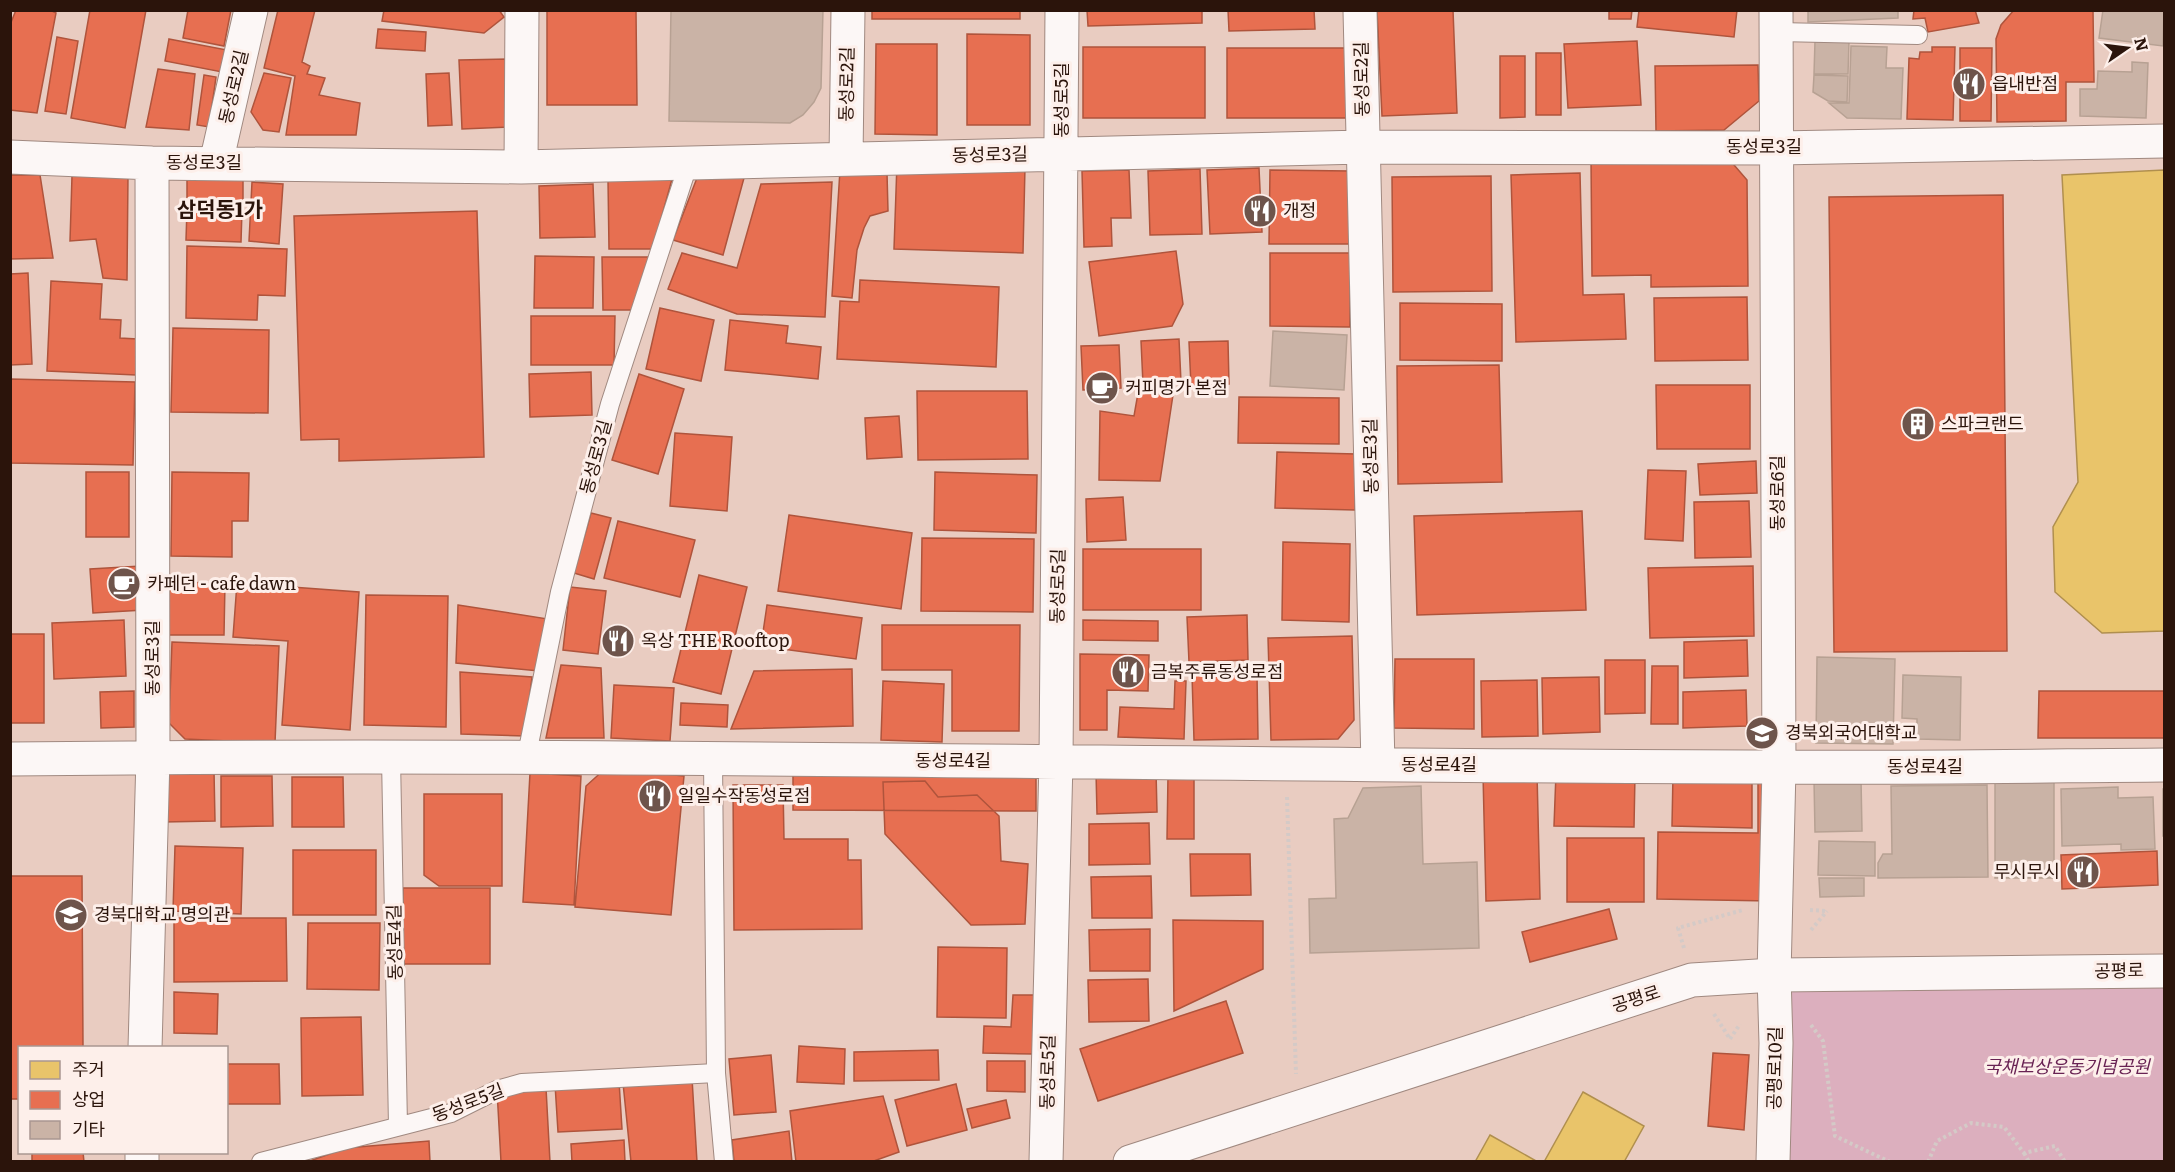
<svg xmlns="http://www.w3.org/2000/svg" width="2175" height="1172" viewBox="0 0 2175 1172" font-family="Literata,'Noto Sans KR',serif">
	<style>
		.green { fill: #dcafbe }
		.homes { fill: #e9c46a; stroke: #b08f4e; stroke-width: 1.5 }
		.shops { fill: #e76f51; stroke: #af543c; stroke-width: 1.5 }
		.building { fill: #cab3a6; stroke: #b7a193; stroke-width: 1.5 }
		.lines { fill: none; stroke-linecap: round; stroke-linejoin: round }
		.lane-casing { stroke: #a08980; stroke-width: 20 }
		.street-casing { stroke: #a08980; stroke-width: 35 }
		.secondary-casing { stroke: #a08980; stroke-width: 35 }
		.path { stroke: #d4cac7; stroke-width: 4; stroke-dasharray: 3 3; stroke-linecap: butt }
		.lane { stroke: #fcf7f6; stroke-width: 18 }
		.street { stroke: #fcf7f6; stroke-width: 33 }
		.secondary { stroke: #fcf7f6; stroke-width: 33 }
		.labels { text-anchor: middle; stroke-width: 6; stroke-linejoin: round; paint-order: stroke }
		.street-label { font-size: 18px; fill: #2b140b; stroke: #fdefea }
		.poi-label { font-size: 18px; fill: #2b140b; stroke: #fdefea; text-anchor: start }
		.park-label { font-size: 18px; font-style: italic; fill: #682253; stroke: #fdefea }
		.quarter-label { font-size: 21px; font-weight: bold; fill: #2b140b; stroke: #fdefea }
	</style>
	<rect width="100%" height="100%" fill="#e9ccc1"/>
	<path class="green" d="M2164,971V1161L1771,1162L1774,975Z"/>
	<path class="homes" d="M2164,170V631L2102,633L2055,592L2053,527L2078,482L2062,175Z
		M1583,1092L1644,1126L1624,1162H1544Z
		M1490,1135L1538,1162H1475Z"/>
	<path class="shops" d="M16,10H50L56,13L37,113L10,110V25Z
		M90,10H146L125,128L71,118Z
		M188,10H231L224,46L183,38Z
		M278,10H315L302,62L310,66L307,74L325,78L319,95L360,103L356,135H286L295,76L264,68Z
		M384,10H499L504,17L484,33L382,21Z
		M547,10L636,11L637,105H547Z
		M872,10H1020V19H872Z
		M1087,10H1202V23L1088,26Z
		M1228,10H1314L1315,29L1229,31Z
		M1377,10H1453L1457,113L1382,116Z
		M1609,10H1632L1631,19H1609Z
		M1639,10H1737L1734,37L1637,27Z
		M1914,10H1975L1979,23L1928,32L1925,18L1913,19Z
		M2014,10H2093L2094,82H2066V121L1997,122L1996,39L2001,25Z
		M378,29L426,32L425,51L376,48Z
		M967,34L1030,35V125H967Z
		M57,37L78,41L66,114L45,111Z
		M169,39L227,50L222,72L165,61Z
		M1637,41L1641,105L1568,108L1564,44Z
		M876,44H937V135L875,134Z
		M1083,47H1205V118H1083Z
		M1932,47H1955L1953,120L1907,119L1909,58L1919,59L1920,52H1932Z
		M1227,48H1349V118H1227Z
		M1960,48H1992L1991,121H1960Z
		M1536,53H1561V115H1536Z
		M1500,56H1525V117L1500,118Z
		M509,59L511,127L462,129L459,60Z
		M1758,65L1759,101L1724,130L1656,131L1655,66Z
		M158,69L195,74L189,130L146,127Z
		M264,73L291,78L279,132L263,130L251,112Z
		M449,73L452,125L428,126L426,74Z
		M204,75L216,77L209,127L197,125Z
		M1728,158L1747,180L1748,286L1651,287V275L1592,276L1591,159Z
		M897,163L1025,167L1023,253L894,249Z
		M1259,168L1262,232L1210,234L1207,170Z
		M1200,169L1202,234L1150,235L1148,171Z
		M840,170L887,173L888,211L870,216L864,228L857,250L852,298L832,296Z
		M1129,170L1131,218H1111L1112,246L1084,247L1082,171Z
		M1270,170L1350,171V244H1269Z
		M187,173L243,174V206L187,205Z
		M1580,173L1583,295L1624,294L1626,339L1516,342L1511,175Z
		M10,175H40L53,258L10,259Z
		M128,175L127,280L103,278L96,239L70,241L72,176Z
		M1491,176L1492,291L1393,292L1392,177Z
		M697,178H744L723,255L673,240Z
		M672,179L653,249H609L608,180Z
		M252,182L283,184L279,244L249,241Z
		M832,182L825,317L737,314L668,289L682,253L737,268L761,184Z
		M593,184L595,237L540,238L539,186Z
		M2003,195L2007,651L1834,652L1829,197Z
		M187,209L242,210L241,242L186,240Z
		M477,211L484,457L339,461V439L301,440L294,216Z
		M187,246L287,249L285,296L258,295L257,320L186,318Z
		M1176,251L1183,304L1172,326L1099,336L1089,262Z
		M1270,253H1350V327L1270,326Z
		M535,256L594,257L593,308H534Z
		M602,257H650L634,310H603Z
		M28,273L32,364L10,365V274Z
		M860,280L999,287L996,367L837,359L840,301L859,302Z
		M51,281L102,284L100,319L121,320L120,338L137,339L136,375L47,371Z
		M1747,297L1748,360L1655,361L1654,298Z
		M1400,303L1502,304V361L1400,360Z
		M660,308L714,320L701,381L646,369Z
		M531,316H615L614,365H531Z
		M730,320L788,326L786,343L821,347L818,379L725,370Z
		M173,328L269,330L268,413L171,412Z
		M1179,339L1181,382L1143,384L1141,341Z
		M1228,341L1229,384L1191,386L1189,342Z
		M1119,345L1121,388L1083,390L1081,346Z
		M1499,365L1502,482L1398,484L1397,366Z
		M591,372L592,415L530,417L529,374Z
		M639,374L684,389L658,474L612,460Z
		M10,379L135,382L133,465L10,463Z
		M1656,385H1750V449H1657Z
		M917,391H1027L1028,459L918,460Z
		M1138,393L1173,395L1160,481L1099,480L1100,411L1134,416Z
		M1239,397L1339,398V444L1238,443Z
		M899,416L902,457L867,459L865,418Z
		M675,433L732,437L727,511L670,506Z
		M1277,452L1356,454L1355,510L1275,508Z
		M1756,461L1757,493L1700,495L1698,464Z
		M1648,470L1686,471L1683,541L1645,539Z
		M86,472H129V537H86Z
		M172,472L249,473L248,521H232V557L171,556Z
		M935,472L1037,475L1036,533L934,530Z
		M1123,497L1126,540L1087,542L1086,499Z
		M1749,501L1751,557L1695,558L1694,502Z
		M1582,511L1586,610L1417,615L1414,516Z
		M591,513L611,518L594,579L574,573Z
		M789,515L912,533L901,609L778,591Z
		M618,521L695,540L680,597L604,578Z
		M922,538L1034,539L1033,612L921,611Z
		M1283,542L1350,544L1349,622L1282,620Z
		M1083,549H1201V610H1083Z
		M141,566L144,610L93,613L90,569Z
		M1753,566L1754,636L1650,638L1648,568Z
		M699,575L747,587L721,694L673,682Z
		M163,582L225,583L224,635H163Z
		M237,583L359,592L350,730L282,725L288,641L233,637Z
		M570,587L606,591L598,654L563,650Z
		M366,595L448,596L446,727L364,725Z
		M458,605L548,619L539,671L456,663Z
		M767,605L862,618L856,659L761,646Z
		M1247,615L1248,660L1189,662L1187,617Z
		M124,620L126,676L54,679L52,623Z
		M1083,620L1158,621V641L1083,640Z
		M882,625H1020L1019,731H952V670H882Z
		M10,634H44V723H10Z
		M1352,636L1354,720L1338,739L1271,740L1268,638Z
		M1747,640L1748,676L1684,678V642Z
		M172,642L279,646L275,743L185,739L169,723Z
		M1080,654L1149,655L1148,691L1107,690V730H1080Z
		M1395,659H1474V729L1394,728Z
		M1605,660H1645V713L1605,714Z
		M561,665L601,668L604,738H546Z
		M1652,666H1678V724H1651Z
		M852,669L853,726L731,729L754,671Z
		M460,672L532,677L525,736L461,734Z
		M1257,674L1258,739L1194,740L1192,675Z
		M1599,677L1600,732L1543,734L1542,678Z
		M1537,680L1538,736L1482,737L1481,681Z
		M883,681L944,684L942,742L881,740Z
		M1175,681H1186L1184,739L1118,737L1120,707L1174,709Z
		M614,685L674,688L670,741L611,738Z
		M1746,690L1747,726L1683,728V692Z
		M134,691V727L101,728L100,692Z
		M2039,691H2164V738H2038Z
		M681,703L728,705L727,727L680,725Z
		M606,768L684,776L671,915L575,907L586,786Z
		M793,770L1036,771V811L793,810Z
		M162,771H214L215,821L163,822Z
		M1156,771L1157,812L1097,814L1096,772Z
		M530,773L581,776L574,905L523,902Z
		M1537,773L1540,899L1486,901L1483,774Z
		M1556,773L1635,775L1634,827L1554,826Z
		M1673,774L1752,775V828L1672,826Z
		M1168,775L1194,776V839H1167Z
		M221,776H272L273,826L221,827Z
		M292,777H343L344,827H292Z
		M925,781L938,797L977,795L999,816L1001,861L1028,864L1025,924L971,925L885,834L883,782Z
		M1758,783L1771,784L1770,901L1657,899L1658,832L1758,833Z
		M733,785H783L784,839H848V860H861L862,929L734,930Z
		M424,794H502V886H439L424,875Z
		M1149,823L1150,864L1089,865V824Z
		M1567,838H1644V902H1567Z
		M175,846L243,848L241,914L173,911Z
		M293,850H376V915H293Z
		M2157,851L2158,885L2062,889L2061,855Z
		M1190,854H1250L1251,895L1191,896Z
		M10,876H82L83,1048H20V1099H10Z
		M1151,876L1152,918H1092L1091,877Z
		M403,888H490V964H403Z
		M1609,909L1617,939L1530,962L1522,932Z
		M174,918H286L287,981L174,982Z
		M1173,920L1263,921V969L1174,1011Z
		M308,923H380L379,990L307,989Z
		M1150,929V971H1090L1089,930Z
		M938,947L1007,948L1006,1018L937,1017Z
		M1148,979L1149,1021L1089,1022L1088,980Z
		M174,992L218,994L217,1034L174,1033Z
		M1013,995H1035L1033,1054L983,1053L984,1026L1011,1027Z
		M1226,1001L1243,1053L1098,1101L1080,1049Z
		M361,1017L363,1095L302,1096L301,1018Z
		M799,1046L845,1049L844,1084L797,1082Z
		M938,1050L939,1080L854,1081V1052Z
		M1713,1053L1749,1055L1744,1130L1708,1126Z
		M771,1055L776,1112L734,1115L729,1059Z
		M987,1061H1025V1092L987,1091Z
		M226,1064H279L280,1104H226Z
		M692,1078L697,1162H631L623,1083Z
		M619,1081L622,1129L558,1132L555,1084Z
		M956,1084L967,1130L907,1146L895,1100Z
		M546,1088L550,1162H501L497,1090Z
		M883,1096L899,1152L871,1162H796L790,1111Z
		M1006,1100L1010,1118L972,1128L967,1109Z
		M789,1131L792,1162H734L732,1140Z
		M624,1140L625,1162H572L571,1144Z
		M429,1141L430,1162H307L346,1148Z
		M32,1152H83L84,1162H32Z"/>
	<path class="building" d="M671,10H823L821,88L814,102L803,115L790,123L669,121Z
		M1808,10H1898V18L1808,22Z
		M2103,10H2164L2163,46L2099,38Z
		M1815,41H1849L1848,74H1814Z
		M1851,46L1887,47L1886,68H1903L1901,119L1847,118L1829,103H1849Z
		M2132,62L2148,63L2146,118L2080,116V89H2097L2098,71L2132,72Z
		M1814,75L1848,76L1847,102L1828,101L1813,92Z
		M1273,331L1347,335L1344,390L1270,386Z
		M1817,657L1895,659L1893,744L1816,743Z
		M1903,675L1961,677L1960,740L1917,739V719L1902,718Z
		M1861,779L1862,831L1815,832L1814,780Z
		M1995,779L2054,780V878H1995Z
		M1987,785L1988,877L1878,878V863L1883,854H1892L1891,786Z
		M1421,786L1423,864L1477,862L1479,948L1310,953L1309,899L1336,898L1334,819L1348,818L1363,788Z
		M2118,787V798L2153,797L2155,849L2121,850V844L2062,846L2061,789Z
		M2163,789H2164V836H2163Z
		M1819,841L1875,842V876L1818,875Z
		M1819,878H1864V896L1820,897Z"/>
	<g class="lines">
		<g class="lane-casing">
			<path id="lane" d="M1777,32L1918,35
				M391,758L398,1126
				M526,759L560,592L610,404L689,162
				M713,760L716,1073L724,1162
				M261,1162L451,1113L497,1090L522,1083L716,1073"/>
		</g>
		<g class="street-casing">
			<path id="street" d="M1360,10L1378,765
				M10,157L152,163L521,167L1363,147L1778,148L2164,141
				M846,158L848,10
				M216,163L251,10
				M521,167L522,10
				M10,759C599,752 1187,766 1775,767C1905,768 2035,766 2164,765
				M145,1048L153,757L152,163
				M142,1162V1152
				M1046,1162L1056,761L1062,10
				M1773,1162L1776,1043L1774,975L1779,768L1776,10"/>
		</g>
		<g class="secondary-casing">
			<path id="secondary" d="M1130,1162L1692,980L1774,975L2164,971"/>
		</g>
		<path class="path" d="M1287,797L1296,1074
			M1810,910L1827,911
			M1811,930L1827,911
			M1684,948L1678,928L1743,910
			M1714,1014L1730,1039
			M1811,1025L1823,1041L1835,1136L1890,1162
			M1730,1039L1740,1024
			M2024,1153L2029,1162
			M1928,1162L1937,1141L1971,1123L2004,1127L2024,1153L2055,1146L2065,1162"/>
		<use href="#lane" class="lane"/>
		<use href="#street" class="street"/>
		<use href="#secondary" class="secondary"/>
	</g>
	<defs>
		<g id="restaurant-disc" transform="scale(1.725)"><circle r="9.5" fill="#6e544b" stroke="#fdefea"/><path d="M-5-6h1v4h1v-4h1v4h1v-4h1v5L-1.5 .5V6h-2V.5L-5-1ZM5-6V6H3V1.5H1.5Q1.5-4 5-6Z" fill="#fff"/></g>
		<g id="cafe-disc" transform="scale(1.725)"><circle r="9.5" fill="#6e544b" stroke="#fdefea"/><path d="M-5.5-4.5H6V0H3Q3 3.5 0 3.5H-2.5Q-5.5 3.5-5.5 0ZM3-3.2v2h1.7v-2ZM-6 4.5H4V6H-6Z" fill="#fff"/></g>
		<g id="building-disc" transform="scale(1.725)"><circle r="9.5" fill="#6e544b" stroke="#fdefea"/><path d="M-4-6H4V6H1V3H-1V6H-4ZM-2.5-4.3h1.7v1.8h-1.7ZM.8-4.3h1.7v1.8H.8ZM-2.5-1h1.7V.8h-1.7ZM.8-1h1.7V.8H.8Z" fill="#fff"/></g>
		<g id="university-disc" transform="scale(1.725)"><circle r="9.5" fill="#6e544b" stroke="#fdefea"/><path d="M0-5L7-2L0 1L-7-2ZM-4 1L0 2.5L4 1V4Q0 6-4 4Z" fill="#fff"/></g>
	</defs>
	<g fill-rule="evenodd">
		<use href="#restaurant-disc" x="1969" y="84"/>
		<use href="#restaurant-disc" x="1260" y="211"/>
		<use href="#cafe-disc" x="1102" y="388"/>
		<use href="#building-disc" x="1918" y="424"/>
		<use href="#cafe-disc" x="124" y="584"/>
		<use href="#restaurant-disc" x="618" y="641"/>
		<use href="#restaurant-disc" x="1128" y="672"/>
		<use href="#university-disc" x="1762" y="733"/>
		<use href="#restaurant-disc" x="655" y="796"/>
		<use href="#restaurant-disc" x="2083" y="872"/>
		<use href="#university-disc" x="71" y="915"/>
	</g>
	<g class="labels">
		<g class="street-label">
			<text transform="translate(1362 79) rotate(-91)" y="6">동성로2길</text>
			<text transform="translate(847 84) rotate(-89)" y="6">동성로2길</text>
			<text transform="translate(234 87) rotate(-77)" y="6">동성로2길</text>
			<text transform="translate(1062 100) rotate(-90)" y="6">동성로5길</text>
			<text x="1764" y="153">동성로3길</text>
			<text transform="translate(990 155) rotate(-1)" y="6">동성로3길</text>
			<text x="204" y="169">동성로3길</text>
			<text transform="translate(1371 456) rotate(-91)" y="6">동성로3길</text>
			<text transform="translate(596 457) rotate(-75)" y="6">동성로3길</text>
			<text transform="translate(1778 493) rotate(-90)" y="6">동성로6길</text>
			<text transform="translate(1058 586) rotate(-89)" y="6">동성로5길</text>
			<text transform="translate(153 658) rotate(-90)" y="6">동성로3길</text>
			<text x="953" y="767">동성로4길</text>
			<text x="1439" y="771">동성로4길</text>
			<text x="1925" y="773">동성로4길</text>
			<text transform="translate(395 942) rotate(-91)" y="6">동성로4길</text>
			<text transform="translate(2119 971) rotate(-1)" y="6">공평로</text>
			<text transform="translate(1636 999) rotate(-18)" y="6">공평로</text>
			<text transform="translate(1775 1068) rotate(-89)" y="6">공평로10길</text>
			<text transform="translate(1048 1072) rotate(-89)" y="6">동성로5길</text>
			<text transform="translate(468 1103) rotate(-21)" y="6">동성로5길</text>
		</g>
		<g class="poi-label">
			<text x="1992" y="90">읍내반점</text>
			<text x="1283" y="217">개정</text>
			<text x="1125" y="394">커피명가 본점</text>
			<text x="1941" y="430">스파크랜드</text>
			<text x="147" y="590">카페던 - cafe dawn</text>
			<text x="641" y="647">옥상 THE Rooftop</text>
			<text x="1151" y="678">금복주류동성로점</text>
			<text x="1785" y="739">경북외국어대학교</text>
			<text x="678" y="802">일일수작동성로점</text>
			<text x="2060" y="878" text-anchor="end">무시무시</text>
			<text x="94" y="921">경북대학교 명의관</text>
		</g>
		<g class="park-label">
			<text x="2067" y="1073">국채보상운동기념공원</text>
		</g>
		<g class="quarter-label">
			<text x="220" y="217">삼덕동1가</text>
		</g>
	</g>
	<rect width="2175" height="1172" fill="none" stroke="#2b140b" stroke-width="24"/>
	<rect x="18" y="1046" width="210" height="108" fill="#fdefea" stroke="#a99791" stroke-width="1.5"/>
	<rect x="30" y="1061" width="30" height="18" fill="#e9c46a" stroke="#a99791" stroke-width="1.5"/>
	<text x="72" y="1076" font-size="18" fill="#2b140b">주거</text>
	<rect x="30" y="1091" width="30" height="18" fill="#e76f51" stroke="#a99791" stroke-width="1.5"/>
	<text x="72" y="1106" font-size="18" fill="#2b140b">상업</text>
	<rect x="30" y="1121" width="30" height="18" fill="#cab3a6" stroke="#a99791" stroke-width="1.5"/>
	<text x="72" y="1136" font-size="18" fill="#2b140b">기타</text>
	<g transform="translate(2127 48) rotate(76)" stroke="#fdefea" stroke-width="4.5" paint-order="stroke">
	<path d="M0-4.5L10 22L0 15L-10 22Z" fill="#2b140b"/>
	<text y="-9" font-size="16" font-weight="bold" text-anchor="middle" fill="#2b140b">N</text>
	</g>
</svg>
